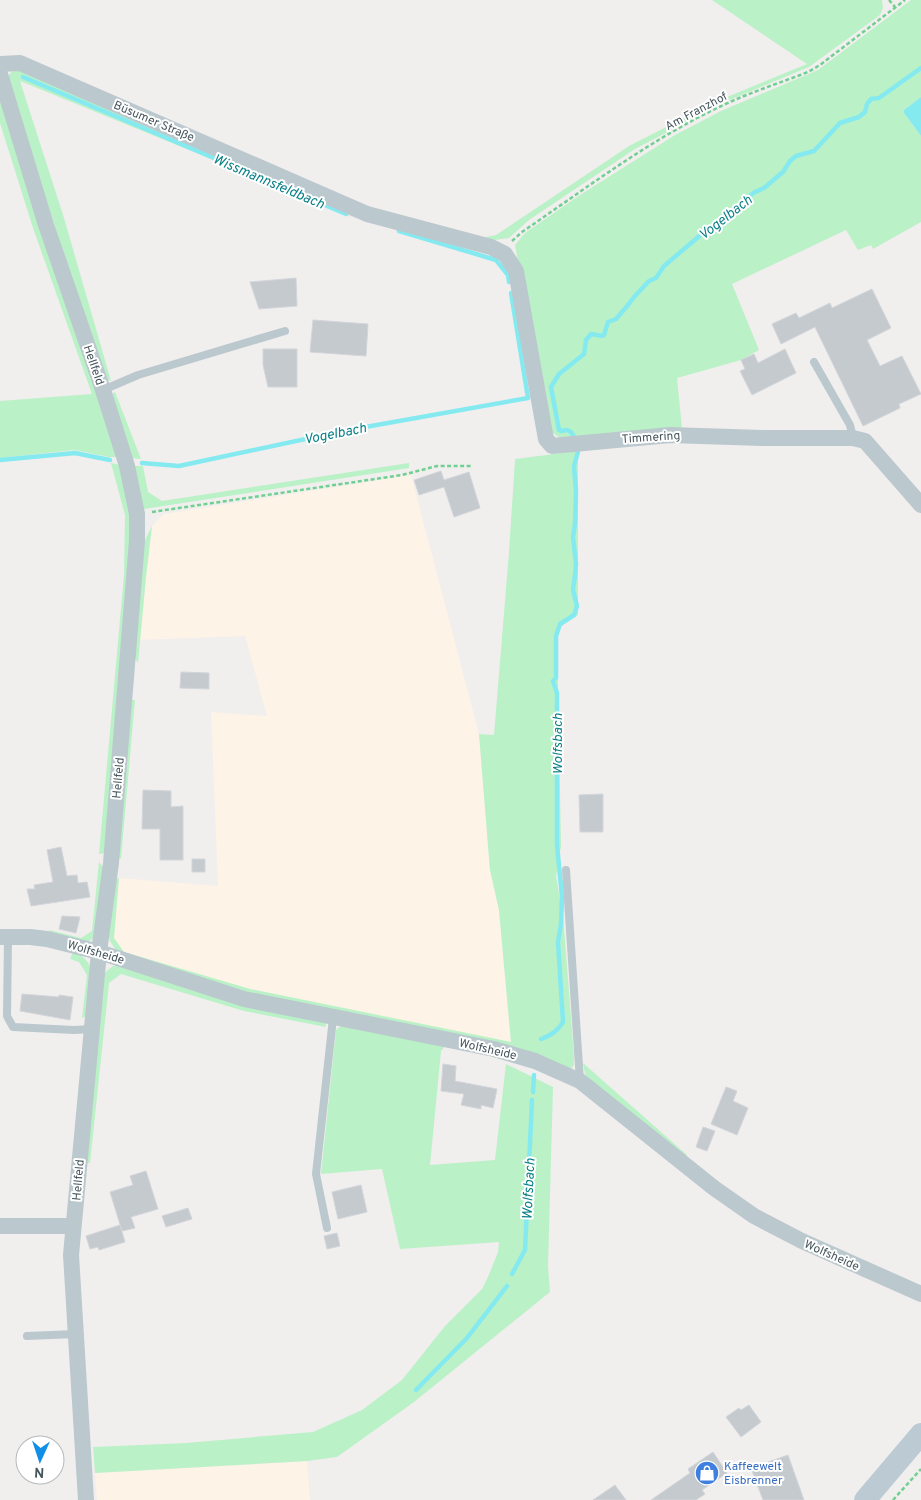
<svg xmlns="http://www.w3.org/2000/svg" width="921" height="1500" viewBox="0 0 921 1500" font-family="Overpass,sans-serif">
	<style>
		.commercial { fill: #fdf3e6 }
		.green { fill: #baf1c7 }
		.water { fill: #85eaf0 }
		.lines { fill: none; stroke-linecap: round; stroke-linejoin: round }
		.stream { stroke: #85eaf0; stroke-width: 4.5 }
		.building { fill: #c5cace; stroke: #d2d5da }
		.path { stroke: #70d092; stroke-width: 2.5; stroke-dasharray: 4 2.5; stroke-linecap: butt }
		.service { stroke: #bbc8ce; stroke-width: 8 }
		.minor { stroke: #bbc8ce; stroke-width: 16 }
		.secondary { stroke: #bbcad3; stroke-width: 22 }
		.labels { text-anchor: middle; stroke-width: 4; stroke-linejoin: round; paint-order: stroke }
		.street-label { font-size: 12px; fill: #45555c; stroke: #fff }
		.shop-label { font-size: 12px; fill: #366cbe; stroke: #fff; text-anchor: start }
		.water-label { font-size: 14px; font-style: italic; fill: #098088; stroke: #fff }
	</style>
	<rect width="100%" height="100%" fill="#f1eeee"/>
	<path class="commercial" d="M411,475L479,734L490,870L499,910L511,1043L250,989L124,952L114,938L119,878L218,886L211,712L267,716L245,636L140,640L146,577L152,526L164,514Z
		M307,1461L310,1500H97L95,1473Z"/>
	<path class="green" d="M712,0H882L883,8L880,15L809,67L727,101L635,149L529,220L509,238L494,240L481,238L496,235L629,146L715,102L807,64Z
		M911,0H921V97L904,110V113L921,136V222L873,249L871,245L858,250L846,230L732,284L759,350L741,360L677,378L682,428L565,440L557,436L549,430L515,245L525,233L580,195L675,135L721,111L818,70Z
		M16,69L213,153L356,219L216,161L20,81L64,218L111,381L108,380L103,374L9,86V74Z
		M0,95L119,457H109L75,450L0,458V401L92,394L33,228L0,123Z
		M115,392L141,459L129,458L111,395Z
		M578,451V615L557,629L561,846L556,877L563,915L574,1056V1065L571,1069L247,994L119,955L110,941L108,934L115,879L119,878L114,938L124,952L250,989L511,1042L499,910L490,870L479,734L494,735L509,552L515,459Z
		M111,463L120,465L132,527L106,853L99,854L124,575L125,515Z
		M409,463V468L144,509L139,503L131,466H143L148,492L162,501Z
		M152,526L146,577L138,663L133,655L143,544Z
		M130,700H135L121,859L117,856Z
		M99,862L104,868L98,933L90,941L82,943L51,936L49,930L81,938L92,931Z
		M73,952C102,961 91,993 88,1016L82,1018L87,975L79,962L70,959Z
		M113,966H123L325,1021L326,1027L244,1011L121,974L109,983L90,1163H83L102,975Z
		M343,1024L446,1045L441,1051L430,1165L495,1160L506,1064L553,1087L548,1266L550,1292L414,1402L337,1457L307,1461L95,1473L93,1447L186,1443L313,1432L362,1410L402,1380L445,1326L482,1289L488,1277L498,1252L499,1242L400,1249L382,1169L321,1174L336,1030Z
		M583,1063L687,1155L683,1158L592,1082L585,1074Z"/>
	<path class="water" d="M921,97V136L904,113V110Z"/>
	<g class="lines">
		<path class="stream" d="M23,77L346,214
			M399,231L496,260L508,275L509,282
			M574,437L571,432L567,430L561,431L559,430L551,387L559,374L584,354L586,340L591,334L602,336L604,335L608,322L616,319L628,305L634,297L649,281L656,278L664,266L703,233L740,205L744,200L755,192L764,188L783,172L790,161L796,156L814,151L840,123L859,117L865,112L867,104L871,99L879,98L921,68
			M0,460L75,453L110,460
			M142,463L179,466L343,431L528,398L511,293
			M541,1039C551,1035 558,1031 563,1022L558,942L561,924L562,897L557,845V693L553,681L556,678V636L560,624L574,615L577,606L573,590L575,575L576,564L573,537L575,524L576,492L574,466L579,448
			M533,1092L534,1075
			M512,1274L525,1250L532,1100
			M416,1390L467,1338L507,1286"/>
	</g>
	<path class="building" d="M296,278L297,306L259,309L250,282Z
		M872,289L891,328L867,340L880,366L902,356L921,394L899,404L900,408L863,426L815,327L781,344L772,324L796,313L799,318L830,303L832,308Z
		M313,320L368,324L366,356L310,352Z
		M263,349H297V387H268L263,365Z
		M785,349L796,373L752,395L740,371L745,369L741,360L754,354L758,363Z
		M441,471L444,480L469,472L480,508L454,517L444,487L419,495L414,480Z
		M181,672L209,673V689L180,688Z
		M143,790L171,791V807L183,806V860H160V829H142Z
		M603,794V832H580L579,795Z
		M61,847L67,876L77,875L78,883L87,882L90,897L31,906L27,889H35L34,885L53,882L47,850Z
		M192,859H205V872H192Z
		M62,916L80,917L76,933L59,929Z
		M22,994L59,997V995L73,997L70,1020L20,1011Z
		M443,1064L456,1066L455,1081L497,1089L493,1108L481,1105V1109L461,1105L464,1094L441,1091Z
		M726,1087L737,1091L733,1101L748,1108L737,1135L711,1124Z
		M703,1127L715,1131L707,1151L696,1147Z
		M146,1171L158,1209L131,1217L135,1228L122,1231L110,1192L133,1185L130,1176Z
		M361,1185L367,1212L338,1219L332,1192Z
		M188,1208L192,1219L166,1227L162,1216Z
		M120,1225L125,1242L99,1250L98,1247L90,1249L86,1236Z
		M337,1233L340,1246L327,1249L324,1236Z
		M749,1405L761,1422L741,1437L726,1417L739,1408L741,1410Z
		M713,1452L727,1473L702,1490L705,1494L696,1500H651L690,1473L688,1469Z
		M788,1455L804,1500H763L751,1468Z
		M615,1485L626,1500H593Z"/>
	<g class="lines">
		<path class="path" d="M889,0L895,7
			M512,241L522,232C585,189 647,142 715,109C745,94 777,84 808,72L820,65L905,0
			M152,512L402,475L437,466H471
			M893,1500L921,1469"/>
		<path class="service" d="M814,362L850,425L853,438
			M103,390L138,375L285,331
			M566,870L580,1081
			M8,937L7,1016L13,1027L74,1030L92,1029
			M327,1228L316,1174L333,1018
			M27,1336L76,1334"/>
		<path class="minor" d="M0,64L20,63L367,214L491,247L505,254L516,271L544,428L546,439L552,446L670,435L762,438H853L865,441L921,505
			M0,74L46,225L103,390L127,466L137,514V541L111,863L99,952L71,1255L86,1500
			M0,937H30L47,939L99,952L244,999L494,1049L535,1061L580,1081L714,1188L754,1216L802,1241L921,1294
			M0,1226H73"/>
		<path class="secondary" d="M865,1500L921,1434"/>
	</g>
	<defs>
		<g id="shop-disc" transform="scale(1.25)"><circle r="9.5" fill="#3f7fe0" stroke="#fff"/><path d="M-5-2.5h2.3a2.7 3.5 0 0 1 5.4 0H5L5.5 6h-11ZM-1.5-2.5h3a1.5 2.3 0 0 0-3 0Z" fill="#fff"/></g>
	</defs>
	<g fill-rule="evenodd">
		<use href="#shop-disc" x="707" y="1473"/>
	</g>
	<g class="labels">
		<g class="street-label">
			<text transform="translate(696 111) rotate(-28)" y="4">Am Franzhof</text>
			<text transform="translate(154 121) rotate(23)" y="4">Büsumer Straße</text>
			<text transform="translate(94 365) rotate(71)" y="4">Hellfeld</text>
			<text transform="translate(651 437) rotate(-4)" y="4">Timmering</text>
			<text transform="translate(118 778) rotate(-85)" y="4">Hellfeld</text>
			<text transform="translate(96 952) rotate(16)" y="4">Wolfsheide</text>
			<text transform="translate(488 1049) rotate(13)" y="4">Wolfsheide</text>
			<text transform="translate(78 1180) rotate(-85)" y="4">Hellfeld</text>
			<text transform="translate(832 1255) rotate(24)" y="4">Wolfsheide</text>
		</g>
		<g class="shop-label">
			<text x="724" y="1470">Kaffeewelt<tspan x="724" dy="14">Eisbrenner</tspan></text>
		</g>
		<g class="water-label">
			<text transform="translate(269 181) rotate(23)" y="5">Wissmannsfeldbach</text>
			<text transform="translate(725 217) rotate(-38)" y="5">Vogelbach</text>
			<text transform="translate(335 433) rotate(-11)" y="5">Vogelbach</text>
			<text transform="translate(557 744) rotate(-90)" y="5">Wolfsbach</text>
			<text transform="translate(528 1189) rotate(-87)" y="5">Wolfsbach</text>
		</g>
	</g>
	<g transform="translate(40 1460) rotate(183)"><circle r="24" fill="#ffffff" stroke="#b5bbbe"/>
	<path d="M0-4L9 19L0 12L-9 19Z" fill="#108fe8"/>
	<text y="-8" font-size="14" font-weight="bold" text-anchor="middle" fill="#45555c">N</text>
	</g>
</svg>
